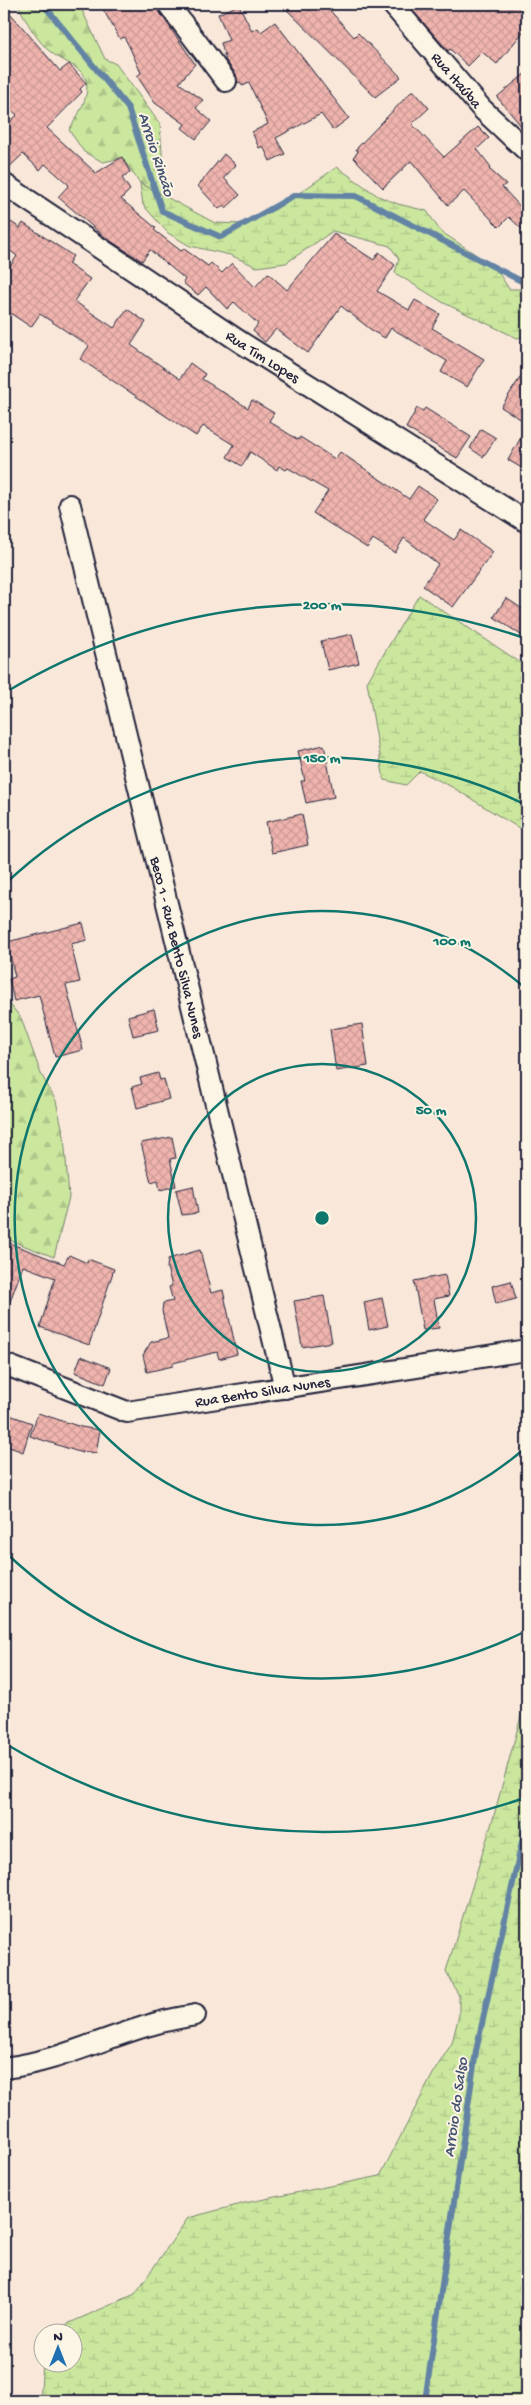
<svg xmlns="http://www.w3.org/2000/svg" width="531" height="2405" viewBox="0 0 531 2405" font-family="'Gochi Hand',sans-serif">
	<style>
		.forest { fill: url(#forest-firs); stroke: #76846c }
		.wetland { fill: url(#wetland-marsh); stroke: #76846c }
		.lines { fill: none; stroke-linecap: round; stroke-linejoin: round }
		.stream { stroke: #6283a4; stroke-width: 6 }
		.building { fill: url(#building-cross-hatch); stroke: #22223b }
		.street-casing { stroke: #22223b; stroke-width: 24 }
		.street { stroke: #fcf5e5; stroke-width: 20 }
		.ring { fill: none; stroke: #0f766e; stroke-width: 2.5 }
		.labels { text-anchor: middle; stroke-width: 4; stroke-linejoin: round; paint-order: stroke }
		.street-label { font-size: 15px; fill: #22223b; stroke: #fcf5e5 }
		.water-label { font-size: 16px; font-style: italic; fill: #425270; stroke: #fcf5e5 }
		.centre { fill: #0f766e; stroke: #fcf5e5; stroke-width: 2.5 }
		.ring-label { font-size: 15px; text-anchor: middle; font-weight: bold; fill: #0f766e; stroke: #fcf5e5; stroke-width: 4; stroke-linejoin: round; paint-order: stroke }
	</style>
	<defs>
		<pattern id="forest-firs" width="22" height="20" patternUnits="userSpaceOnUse" patternTransform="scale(1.25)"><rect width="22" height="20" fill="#cbe79e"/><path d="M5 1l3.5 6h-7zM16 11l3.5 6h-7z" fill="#aec689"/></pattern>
		<pattern id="wetland-marsh" width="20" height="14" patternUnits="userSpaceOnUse" patternTransform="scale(1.25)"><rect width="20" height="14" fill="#cbe79e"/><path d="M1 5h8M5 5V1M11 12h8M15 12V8" fill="none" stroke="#aec689"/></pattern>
		<pattern id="building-cross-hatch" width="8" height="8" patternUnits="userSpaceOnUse" patternTransform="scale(1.25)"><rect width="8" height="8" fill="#efb4ad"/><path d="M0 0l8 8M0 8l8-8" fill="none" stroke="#cd9a96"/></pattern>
	</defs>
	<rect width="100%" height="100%" fill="#f9e8da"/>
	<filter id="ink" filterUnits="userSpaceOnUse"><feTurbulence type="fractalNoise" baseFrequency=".02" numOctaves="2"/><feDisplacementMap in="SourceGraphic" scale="10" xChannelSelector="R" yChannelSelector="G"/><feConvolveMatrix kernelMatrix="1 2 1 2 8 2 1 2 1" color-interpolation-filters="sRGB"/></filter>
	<g filter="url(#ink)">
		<path class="forest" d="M18,4H79L105,59L116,64L160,124L165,196L140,183L122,158L103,162L84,152L69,130C78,115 98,86 79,70C70,62 56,58 47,49C35,37 25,20 18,4Z
			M4,997L21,1018L41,1074L56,1101L64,1136L69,1197L54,1257L4,1238Z"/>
		<path class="wetland" d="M337,167L378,196L398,204L427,211L440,231L495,267L509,289H527V335L517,338L444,303L395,273L399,259L390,246L333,231L286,263L257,267L230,255L190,246L168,233L143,205L140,183L215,223L245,224L276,209Z
			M419,595L527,667V833L452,787L420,771L406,785L384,780L367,682Z
			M527,1694V2401H40L43,2363L72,2362V2332H55L56,2329L135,2294L188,2218L245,2203L380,2176L435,2070L452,2043L459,2015V1996L446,1971L493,1819Z"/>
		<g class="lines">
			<path class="stream" d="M43,4L128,108L162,211L221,237L295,195L356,196L527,284
				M425,2401L476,2051L527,1819"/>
		</g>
		<path class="building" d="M100,4H154L195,64L179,83L203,100L196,108L211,121L196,139L182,128L185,124L155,103L137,76L141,73L129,46L124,37L120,39Z
			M281,4H324L354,37L358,33L401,77L375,97Z
			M407,4H527V27L497,64L482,52L468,66L450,49L448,51Z
			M239,5L252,31L258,28L261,32L275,22L349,118L333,130L321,114L276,138L285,154L270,161L263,146L259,148L252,132L268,124L249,83L243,86L240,82L237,83L236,74L226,61L221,43L229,40L218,14Z
			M4,6L60,71L69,64L86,83L80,89L82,92L47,128L96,173L122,157L130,172L122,178L130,190L121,199L156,228L154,230L181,251L184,249L208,266L211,263L222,273L232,263L255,287L268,273L287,290L334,234L374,260L379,252L395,265L377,291L409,310L415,300L440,314L432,328L484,359L467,387L441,372L447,361L391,328L385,338L374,332L341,306L308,353L276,329L265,342L253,331L258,324L234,302L227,309L206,287L198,295L183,283L185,279L150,250L142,261L106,238L58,197L69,185L45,164L40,170L23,154L4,172V128L17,115L4,103Z
			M527,72V133L497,97Z
			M413,90L429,108L412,124L444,157L478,127L489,138L477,149L491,167L489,169L506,184L502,187L527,214V234L509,217L499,227L464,191L448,205L411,161L383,188L353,157L358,152L356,149Z
			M224,154L236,165L224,178L240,195L226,208L224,205L219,209L198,186Z
			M11,222L20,228L23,223L73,256L68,264L90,279L74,301L114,328L127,309L146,322L131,345L180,379L190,363L205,374L202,379L248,408L252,400L274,413L269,421L298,440L300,437L335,459L340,452L409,499L418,486L437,499L423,519L454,540L461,530L493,552L453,607L423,586L438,564L404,538L395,553L373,539L367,548L313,513L328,491L288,468L286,470L279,466L277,470L250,452L242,466L227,457L234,445L203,426L196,436L80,359L89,346L40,314L31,327L4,309V275L17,256L4,246V231Z
			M527,367V423L501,407Z
			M417,408L423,411L425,408L471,437L457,458L406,428Z
			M527,427V471L508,460Z
			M481,429L496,438L483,457L470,448Z
			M506,598L527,612V639L494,617Z
			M352,634L359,663L328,670L321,641Z
			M324,745L334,797L306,803L301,781H305L298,751Z
			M302,814L308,845L272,853L266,822Z
			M83,923L87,940L71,944L80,982L66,985L83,1050L55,1057L39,995L14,1001L9,979L15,977L7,942Z
			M154,1009L159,1030L133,1036L128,1016Z
			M362,1024L368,1066L336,1071L330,1029Z
			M158,1073L160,1080L164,1079L169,1099L137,1108L132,1087L142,1084L140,1078Z
			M172,1137L176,1158L170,1159L176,1186L160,1190L158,1180L151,1182L141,1143Z
			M193,1186L198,1213L182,1215L176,1190Z
			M4,1241L64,1264L69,1255L87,1263L88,1259L114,1269L89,1345L40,1327L55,1278L23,1266L6,1312L4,1311Z
			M200,1250L211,1293L223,1290L237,1354L219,1359L217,1352L173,1363V1366L147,1372L143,1355L151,1342L168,1338L162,1311L163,1303L173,1301L169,1287L172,1286L167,1268L168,1259Z
			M445,1275L449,1296L434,1299L439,1328L423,1330L414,1281Z
			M511,1281L516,1299L496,1304L492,1286Z
			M324,1296L332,1342L302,1347L294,1301Z
			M382,1298L388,1326L369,1330L364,1302Z
			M81,1356L111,1368L105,1384L75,1372Z
			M4,1413L32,1423L23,1452L4,1445Z
			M38,1413L81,1427L100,1430L96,1453L82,1451V1453L30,1436Z"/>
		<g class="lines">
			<g class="street-casing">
				<g id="street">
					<path d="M168,4L226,81"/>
					<path id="s1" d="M392,4L482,109L527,151"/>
					<path id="s2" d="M4,184L242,343L527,522"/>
					<path id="s3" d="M70,505L285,1388"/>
					<path id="s4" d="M4,1364L127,1412L527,1350"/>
					<path d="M4,2068C56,2062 101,2039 150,2025C165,2020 180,2018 195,2015"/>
				</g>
			</g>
			<use href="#street" class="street"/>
		</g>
	</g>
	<g class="ring">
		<circle cx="322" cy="1218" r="154"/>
		<path d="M525 1448A307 307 0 1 1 525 988"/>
		<path d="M524 1632A461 461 0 0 1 5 1552M5 884A461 461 0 0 1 524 804"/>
		<path d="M527 1797A614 614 0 0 1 6 1744M6 692A614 614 0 0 1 527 639"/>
	</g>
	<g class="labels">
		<g class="street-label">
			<text dy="5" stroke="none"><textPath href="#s1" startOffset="100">Rua Itaúba</textPath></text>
			<text dy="5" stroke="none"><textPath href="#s2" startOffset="311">Rua Tim Lopes</textPath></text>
			<text dy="5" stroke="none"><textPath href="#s3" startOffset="455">Beco 1 - Rua Bento Silva Nunes</textPath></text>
			<text dy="5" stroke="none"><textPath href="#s4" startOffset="269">Rua Bento Silva Nunes</textPath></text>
		</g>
		<g class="water-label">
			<text transform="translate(158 154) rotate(72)" y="6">Arroio Rincão</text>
			<text transform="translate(454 2107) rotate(-82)" y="6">Arroio do Salso</text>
		</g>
	</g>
	<circle cx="322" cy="1218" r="8" class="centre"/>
	<g class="ring-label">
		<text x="322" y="609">200 m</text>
		<text x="322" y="762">150 m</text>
		<text x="452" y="945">100 m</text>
		<text x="431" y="1114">50 m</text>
	</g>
	<rect width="531" height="2405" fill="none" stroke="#fcf5e5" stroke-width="20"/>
	<rect x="10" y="10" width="511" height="2385" fill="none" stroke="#22223b" stroke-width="2" filter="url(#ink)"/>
	<g transform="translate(58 2348)"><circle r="24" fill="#fcf5e5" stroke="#a5a1a1"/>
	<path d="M0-4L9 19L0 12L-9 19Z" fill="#1f6fb2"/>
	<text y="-8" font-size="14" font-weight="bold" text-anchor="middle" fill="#22223b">N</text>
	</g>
</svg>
